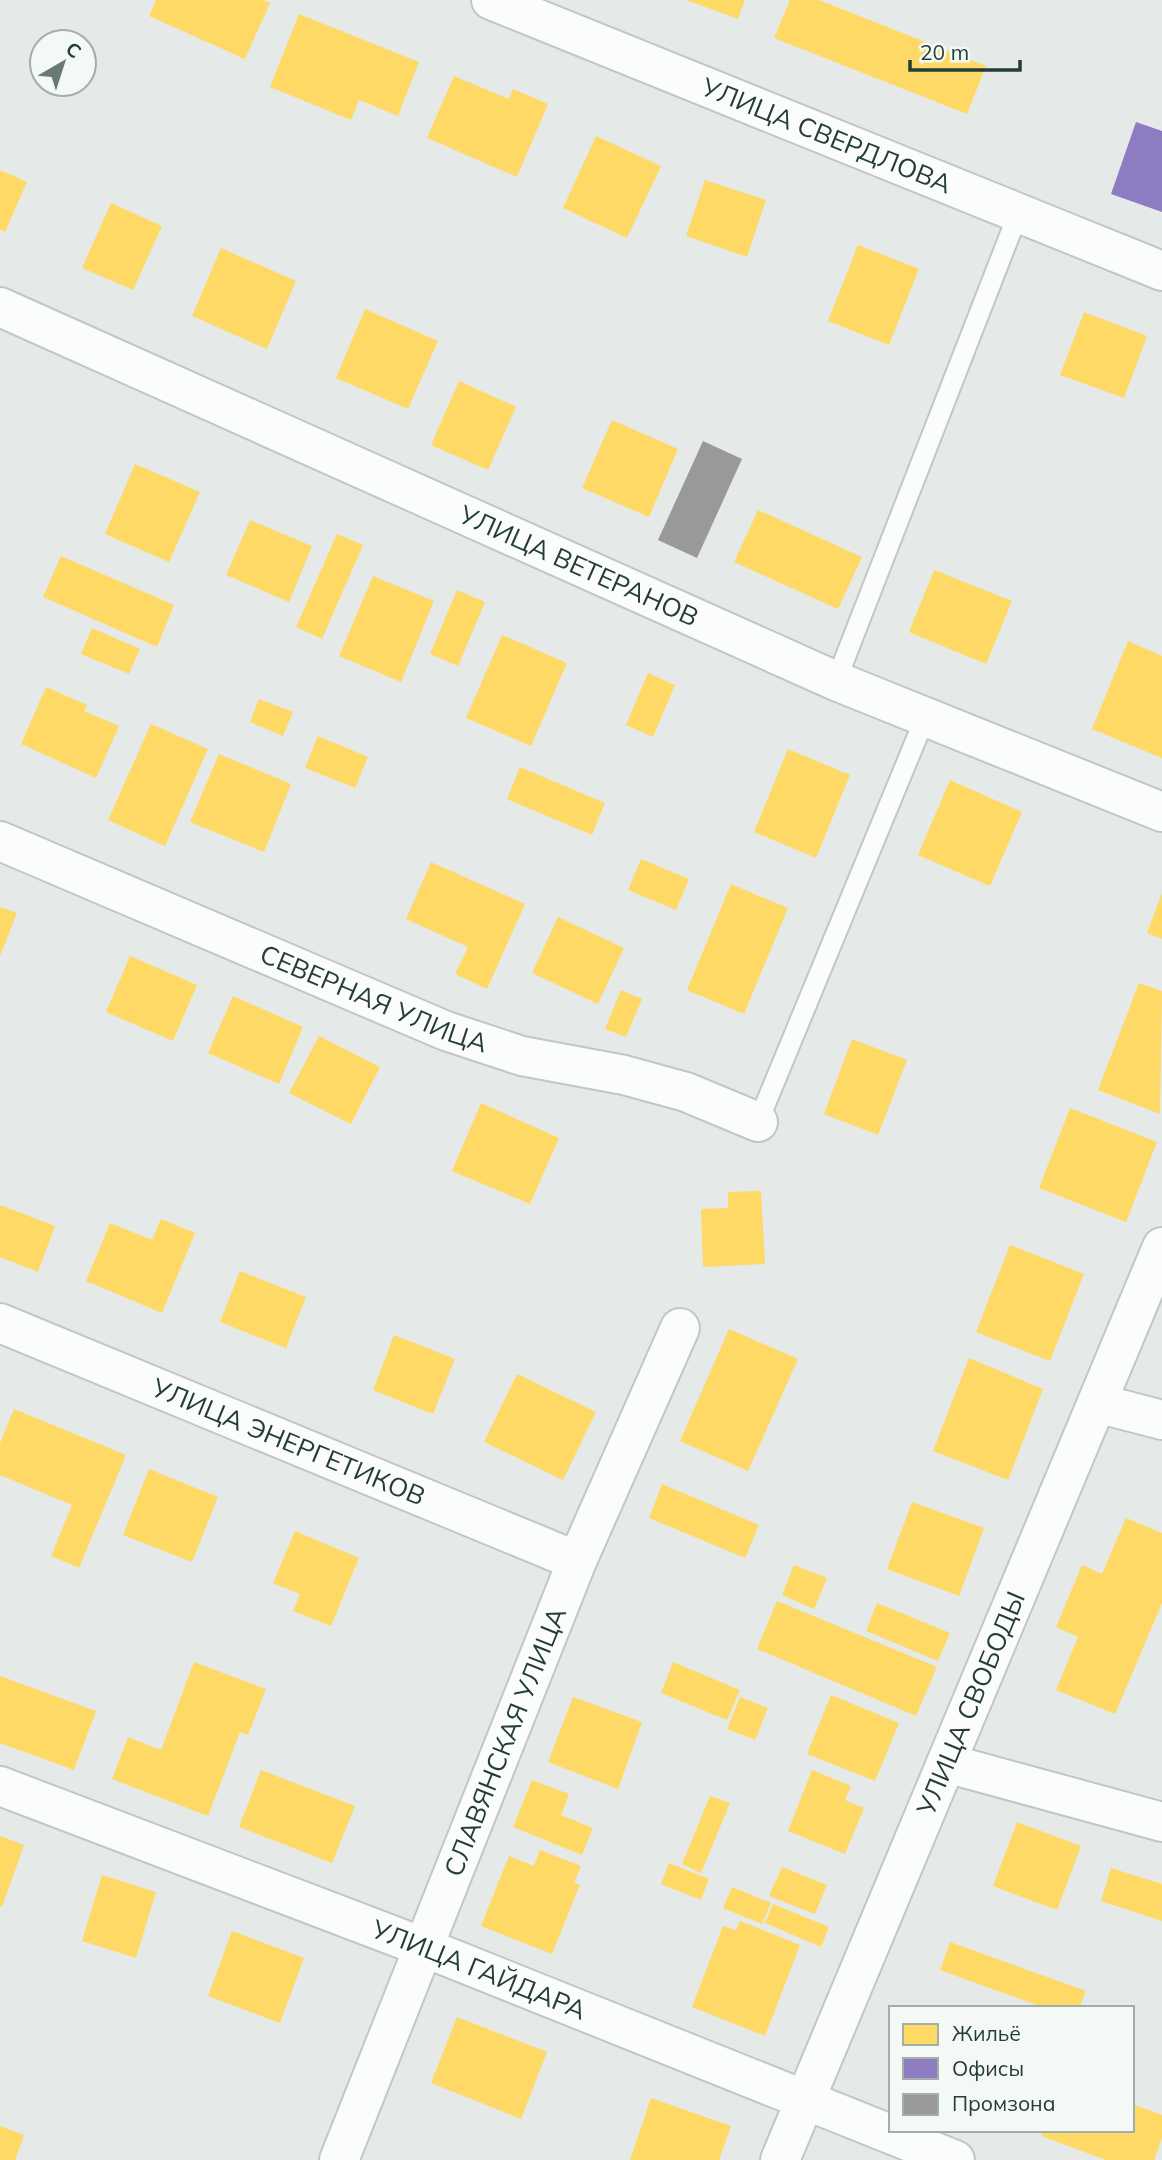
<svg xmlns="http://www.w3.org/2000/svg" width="1162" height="2160" viewBox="0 0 1162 2160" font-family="Mulish,sans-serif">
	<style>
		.homes { fill: #ffd966 }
		.offices { fill: #8e7cc3 }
		.industry { fill: #999 }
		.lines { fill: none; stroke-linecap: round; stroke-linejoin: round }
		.lane-casing { stroke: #c2c7c5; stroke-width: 23 }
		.street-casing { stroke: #c2c7c5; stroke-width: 42 }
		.lane { stroke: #fbfcfc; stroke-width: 19 }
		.street { stroke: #fbfcfc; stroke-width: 38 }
		.labels { text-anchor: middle; stroke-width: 7; stroke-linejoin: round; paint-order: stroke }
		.street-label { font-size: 26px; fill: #243d37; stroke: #f4f9f6 }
	</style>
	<rect width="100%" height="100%" fill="#e5eae8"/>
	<path class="homes" d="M156,0H263L270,3L245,59L149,16Z
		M686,0H745L738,19Z
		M790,0H819L986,66L967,114L774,38Z
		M299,14L419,62L398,116L359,100L351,120L270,87Z
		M454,76L509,99L513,89L548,104L517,177L427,138Z
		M596,136L661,166L627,238L563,208Z
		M0,170L27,182L5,232L0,230Z
		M705,180L766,200L747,257L686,236Z
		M111,203L162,226L133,290L82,268Z
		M858,245L919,269L889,345L828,321Z
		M221,248L296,281L267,349L192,316Z
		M365,309L438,341L408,409L336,378Z
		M1084,312L1147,336L1124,398L1060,375Z
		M459,381L516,407L488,470L431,445Z
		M612,420L678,449L649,517L582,488Z
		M135,464L200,492L169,562L105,534Z
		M758,510L862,557L838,609L734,562Z
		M250,520L312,546L289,602L226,575Z
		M337,534L363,545L322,639L296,627Z
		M61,556L174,605L157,647L43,597Z
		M934,570L1012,601L986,664L909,632Z
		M373,576L434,601L401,682L339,656Z
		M457,590L485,602L458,666L430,654Z
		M92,628L140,649L129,674L81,654Z
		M502,635L567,663L531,746L466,718Z
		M1128,641L1162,656V758L1092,729Z
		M648,673L675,685L653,737L626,725Z
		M46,687L87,705L84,711L119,726L96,778L21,744Z
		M259,699L293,712L283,736L250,722Z
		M151,724L208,749L165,846L108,820Z
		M318,736L368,757L355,788L305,768Z
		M788,749L850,775L816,858L754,832Z
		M219,754L291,784L264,852L190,822Z
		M520,767L605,803L592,835L507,799Z
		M950,780L1022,812L990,886L918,855Z
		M641,859L689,879L676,910L628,890Z
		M431,862L525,904L487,989L455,974L468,947L406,919Z
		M731,884L788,908L744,1014L687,990Z
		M1162,893V939L1147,933Z
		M0,907L17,913L0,956Z
		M558,917L624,948L598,1004L532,973Z
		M130,956L197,985L173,1041L106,1012Z
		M1139,983L1162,991L1160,1114L1098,1090Z
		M621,990L642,999L626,1037L605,1029Z
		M233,996L303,1027L279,1084L208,1053Z
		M319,1036L380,1067L351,1124L289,1093Z
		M852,1039L907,1060L878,1135L824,1114Z
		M481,1103L559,1138L530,1204L452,1171Z
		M1070,1108L1157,1142L1126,1222L1039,1188Z
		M761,1191L765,1264L703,1267L701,1209L728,1208V1192Z
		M0,1205L55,1226L38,1272L0,1257Z
		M161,1219L195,1233L162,1313L86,1281L110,1223L152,1240Z
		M1010,1245L1084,1274L1050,1361L976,1332Z
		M240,1271L306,1297L286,1348L220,1322Z
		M729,1329L798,1359L748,1471L680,1441Z
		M394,1335L455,1359L433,1414L373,1390Z
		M969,1358L1043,1389L1008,1480L933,1451Z
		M517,1374L596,1412L563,1480L484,1442Z
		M14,1409L126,1455L79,1568L51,1556L72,1505L0,1475V1443Z
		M149,1469L218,1497L192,1562L123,1535Z
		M662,1484L759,1525L745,1558L649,1518Z
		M912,1502L984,1528L959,1596L887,1569Z
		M1126,1518L1162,1533V1603L1115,1714L1056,1690L1078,1637L1056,1627L1082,1565L1102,1574Z
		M295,1531L359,1558L331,1626L293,1611L300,1594L273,1583Z
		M794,1565L827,1578L814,1609L782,1595Z
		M777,1601L937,1667L916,1716L757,1649Z
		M877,1603L950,1633L938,1661L866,1631Z
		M194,1662L266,1689L248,1735L240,1732L208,1816L112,1779L128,1737L161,1750Z
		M673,1662L740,1690L727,1720L661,1693Z
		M0,1676L96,1711L74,1770L0,1743Z
		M831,1695L899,1723L875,1781L807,1754Z
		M573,1697L642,1722L618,1789L548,1762Z
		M740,1697L768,1708L755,1740L727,1729Z
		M261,1770L355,1806L332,1863L239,1827Z
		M812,1770L851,1786L845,1800L864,1808L845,1854L788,1831Z
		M532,1780L569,1794L561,1815L593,1828L582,1855L513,1827Z
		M710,1796L730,1803L701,1873L682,1864Z
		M1017,1822L1081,1846L1057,1910L993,1886Z
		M0,1836L24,1845L2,1907L0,1906Z
		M540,1850L581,1866L574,1883L580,1885L552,1954L481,1926L509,1856L534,1866Z
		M669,1863L709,1879L701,1900L661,1884Z
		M782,1867L827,1885L815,1914L769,1896Z
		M1111,1868L1162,1884V1921L1101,1901Z
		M102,1875L156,1892L136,1958L82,1941Z
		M732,1887L771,1903L762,1924L723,1908Z
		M773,1904L829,1927L821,1947L765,1923Z
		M740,1921L800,1945L765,2036L692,2007L723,1926L736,1930Z
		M232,1931L304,1958L280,2023L208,1996Z
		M950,1942L1086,1991L1079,2008H1045L940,1970Z
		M457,2017L547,2052L521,2119L431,2083Z
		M651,2098L731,2126L719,2160H630Z
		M1132,2104L1162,2115V2138L1154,2160H1106L1041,2136L1044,2130H1132Z
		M0,2126L24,2135L15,2160H0Z"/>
	<path class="offices" d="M1136,122L1162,131V212L1111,194Z"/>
	<path class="industry" d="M703,441L742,459L697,558L658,540Z"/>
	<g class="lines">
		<g class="lane-casing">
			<path id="lane" d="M836,681L1018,214
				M758,1122L925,718"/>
		</g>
		<g class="street-casing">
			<g id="street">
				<path id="s1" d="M491,0L1162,271"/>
				<path id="s2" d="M0,307L836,681L1162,812"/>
				<path id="s3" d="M0,841L446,1031L522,1056L624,1075L686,1092L758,1122"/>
				<path id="s4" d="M0,1323L577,1561"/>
				<path d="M1097,1403L1162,1420"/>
				<path d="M946,1763L1162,1822"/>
				<path id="s5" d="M0,1786L423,1947L955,2160"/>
				<path id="s6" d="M339,2160L577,1561L680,1328"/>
				<path id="s7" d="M780,2160L1162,1247"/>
			</g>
		</g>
		<use href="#lane" class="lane"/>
		<use href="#street" class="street"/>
	</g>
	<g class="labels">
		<g class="street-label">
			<text dy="9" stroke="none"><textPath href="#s1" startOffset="362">УЛИЦА СВЕРДЛОВА</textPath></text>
			<text dy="9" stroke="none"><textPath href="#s2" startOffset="634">УЛИЦА ВЕТЕРАНОВ</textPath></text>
			<text dy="9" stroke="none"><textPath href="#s3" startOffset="406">СЕВЕРНАЯ УЛИЦА</textPath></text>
			<text dy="9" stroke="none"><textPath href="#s4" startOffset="312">УЛИЦА ЭНЕРГЕТИКОВ</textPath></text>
			<text dy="9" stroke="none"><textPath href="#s7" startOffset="495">УЛИЦА СВОБОДЫ</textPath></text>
			<text dy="9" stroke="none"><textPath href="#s6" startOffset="450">СЛАВЯНСКАЯ УЛИЦА</textPath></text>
			<text dy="9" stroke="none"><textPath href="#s5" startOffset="513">УЛИЦА ГАЙДАРА</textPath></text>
		</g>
	</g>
	<rect x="889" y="2006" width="245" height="126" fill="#f4f9f6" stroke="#a1aeaa" stroke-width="2"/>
	<rect x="903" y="2024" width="35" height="21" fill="#ffd966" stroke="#a1aeaa" stroke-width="2"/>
	<text x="952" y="2041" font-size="21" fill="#243d37">Жильё</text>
	<rect x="903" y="2058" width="35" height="21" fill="#8e7cc3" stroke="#a1aeaa" stroke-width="2"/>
	<text x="952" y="2076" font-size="21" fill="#243d37">Офисы</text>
	<rect x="903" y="2094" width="35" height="21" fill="#999999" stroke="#a1aeaa" stroke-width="2"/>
	<text x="952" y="2111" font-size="21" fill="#243d37">Промзона</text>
	<g transform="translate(63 63) rotate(39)"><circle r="33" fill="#f4f9f6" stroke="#a1aeaa" stroke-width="2"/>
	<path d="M0-5L12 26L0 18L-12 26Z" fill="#687a75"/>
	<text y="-10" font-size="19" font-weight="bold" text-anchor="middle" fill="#243d37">С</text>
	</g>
	<path d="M910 60v10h110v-10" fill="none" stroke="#243d37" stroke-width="3.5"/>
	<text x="920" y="60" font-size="21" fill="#243d37" stroke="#f4f9f6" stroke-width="5" paint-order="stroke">20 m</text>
</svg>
